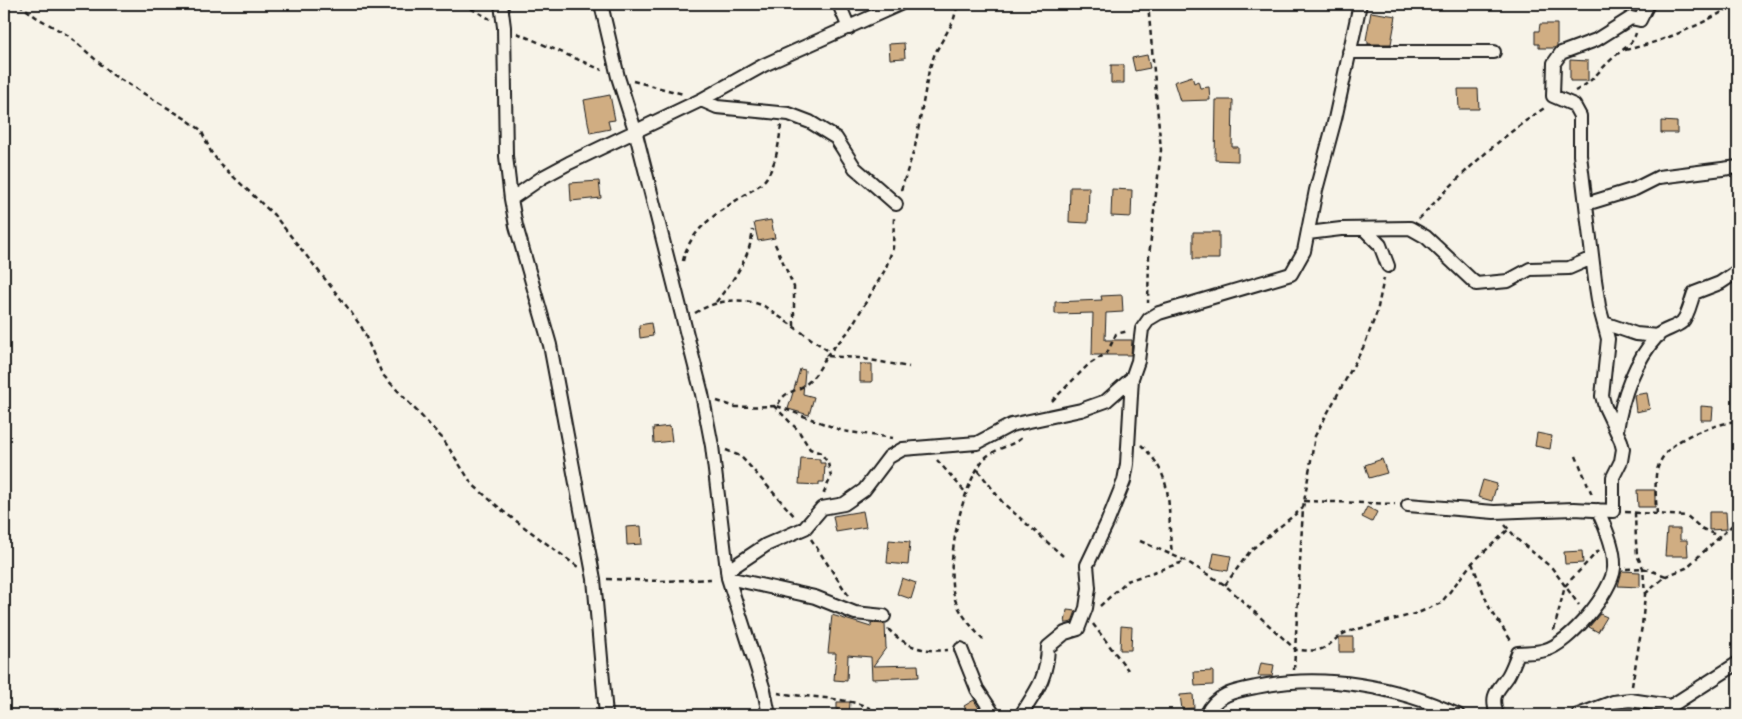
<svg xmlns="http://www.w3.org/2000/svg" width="1742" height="719" viewBox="0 0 1742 719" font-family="'Playpen Sans',sans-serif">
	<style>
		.building { fill: #d0ad82; stroke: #1c1c1c }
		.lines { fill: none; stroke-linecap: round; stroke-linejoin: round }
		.street-casing { stroke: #1c1c1c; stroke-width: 16 }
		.path { stroke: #1c1c1c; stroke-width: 2.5; stroke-dasharray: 5 4; stroke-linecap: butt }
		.street { stroke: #f7f3e8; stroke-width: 12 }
	</style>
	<rect width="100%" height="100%" fill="#f7f3e8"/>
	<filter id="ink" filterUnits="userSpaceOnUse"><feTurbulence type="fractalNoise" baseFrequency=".02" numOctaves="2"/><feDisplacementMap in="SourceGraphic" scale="10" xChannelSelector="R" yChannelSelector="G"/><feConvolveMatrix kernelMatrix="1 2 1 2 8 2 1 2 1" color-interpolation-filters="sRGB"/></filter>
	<g filter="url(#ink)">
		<path class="building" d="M1371,12L1396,16L1391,44H1368V41L1366,40Z
			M1540,24H1557V46L1554,48H1539V44H1535V31H1539Z
			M904,43L905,58L890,59L889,44Z
			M1147,55L1150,68L1135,71L1132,58Z
			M1570,60L1588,61V81H1570Z
			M1111,65H1124V83H1111Z
			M1192,76L1194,83L1198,81L1200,88L1209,87L1210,100L1180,101L1174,82Z
			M1458,89H1478L1479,109H1459Z
			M610,95L615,120L608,121L610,129L590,133L584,100Z
			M1216,100H1233L1232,147H1238V161L1215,160Z
			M1661,121L1677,122V133H1661Z
			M599,181L601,198L571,201L570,183Z
			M1070,187H1089L1088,223L1069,222Z
			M1112,189L1132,190L1131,217L1111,216Z
			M771,220L775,238L758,241L754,223Z
			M1193,232H1219V259H1193Z
			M1122,295L1123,312L1106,313L1105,340H1132L1131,355H1092L1093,313L1055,314V302L1102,300L1101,296Z
			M651,323L653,336L640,338L639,325Z
			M860,364H872V382H860Z
			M800,369L805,370L803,394L814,397L809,415L788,409Z
			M1647,393L1650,409L1636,412L1634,395Z
			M1701,406L1713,407L1712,420H1701Z
			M670,426L672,441L654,443L653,428Z
			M1537,433L1552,436L1550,449L1535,446Z
			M801,458L820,459V463H825L824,482H819V485L799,484Z
			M1382,459L1387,473L1369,478L1365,465Z
			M1483,480L1497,484L1492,501L1478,497Z
			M1637,490H1655V507H1638Z
			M1367,507L1377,512L1372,522L1362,517Z
			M863,511L866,527L836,532L833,516Z
			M1709,512H1726L1727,529L1709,530Z
			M641,526L642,544L627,545L626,527Z
			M1667,529H1680V540H1687L1688,556H1665Z
			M889,540L910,542L908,565L887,563Z
			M1582,551L1583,563L1565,564L1564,552Z
			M1214,553L1231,556L1228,571L1211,568Z
			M1622,571L1640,572V587L1618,586Z
			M902,578L916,583L911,599L897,594Z
			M1067,610L1076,611L1072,622L1068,623H1065Z
			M1600,614L1607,617L1598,632L1589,627Z
			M832,615L871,627V623L885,624L886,648L873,666L918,665L919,677L872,679L871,657L848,655L847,681L834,680L836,653H828Z
			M1121,626L1132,627L1131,650H1120Z
			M1339,637H1353V652H1339Z
			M1261,663L1274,665L1272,676H1258Z
			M1213,671V685L1195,686L1194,672Z
			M1193,694L1194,708L1182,709L1180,695Z
			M974,700L983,715H969L964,706Z
			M837,702H850L849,715H837Z"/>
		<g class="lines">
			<g class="street-casing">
				<path id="street" d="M501,4L504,27L506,156L511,199L516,226L550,345L594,579L606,715
					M601,4L618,77L635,130L702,394L712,446L728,578L764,690L769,715
					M839,4L849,28
					M1349,52H1494
					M701,100L717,107L789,114L810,122L836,138L855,168L896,204
					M511,199L543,177L569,163L701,100L764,65L900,4
					M1586,204L1635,189L1659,177L1738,167
					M1365,230L1380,245L1388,266
					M1308,233L1341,229L1410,228L1426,237L1476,284L1508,281L1530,269L1569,268L1592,258
					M1604,323L1636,334L1658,336
					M1617,430C1622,397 1635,360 1658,335C1665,329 1675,328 1682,322C1688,316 1691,301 1694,293L1720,283L1738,271
					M1408,505L1494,512L1574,509L1613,511V477L1621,461L1623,449L1621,441L1605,407L1602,396L1608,339L1599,306L1595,280L1580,155V116L1574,105L1553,96L1554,63L1561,53L1596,40L1631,18L1640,20L1648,4
					M727,571L766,545L805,528L822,508L844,504L864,490L889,457L903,449L977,443L1011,425L1081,410L1106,401L1132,378
					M728,578L815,597L855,613L884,616
					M961,649L977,689L994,715
					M1021,715C1037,690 1047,678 1048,647L1065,633L1078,629L1086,608L1089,588L1087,565L1107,523L1124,481L1127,464L1132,378L1138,361L1142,329L1149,319L1159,313L1291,274L1304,251L1316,190L1335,119L1360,4
					M1206,715C1216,694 1235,691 1256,687C1324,673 1396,686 1458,715
					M1497,715C1490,694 1497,692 1508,676C1512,669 1515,661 1518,653C1527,652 1536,653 1545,650C1569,644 1612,592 1614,568C1615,547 1605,528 1598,510
					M1578,715L1613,702L1630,700L1671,706L1738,663"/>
			</g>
			<path class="path" d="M19,4L36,17L69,36L113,75L186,119L201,130L211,152L221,165L274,215L348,308L362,328L382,374L443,439L472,484L504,512L578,567
				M463,4L490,19
				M1148,4L1161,150L1149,256L1148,303
				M517,33L602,70
				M1625,50C1666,41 1701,25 1736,4
				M633,81L683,94
				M1575,91C1593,82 1598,71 1613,58C1622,49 1632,46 1636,33
				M901,190L915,147L929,70L935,53L953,22L958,4
				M1419,219C1457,178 1498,138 1546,107
				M775,244L794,287V326
				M683,261C689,230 718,212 743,196C752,190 762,185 767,177C777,161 779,143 781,125
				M716,302C734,279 749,260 753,230
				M695,313C717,300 739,296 764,306L830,352
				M826,356L848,332L885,270L893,248L894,217
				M717,401L736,407L777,406C786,389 792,394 805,385C814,378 822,366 826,356L859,358L909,367
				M1052,401L1088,365L1107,353L1116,334L1128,331
				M774,406L798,430L810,449L821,453L828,463L831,477L823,495
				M777,406L843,431L893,438
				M1141,445C1177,478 1166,510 1172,553
				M726,450L740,456L746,462L796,518
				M1576,456L1593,497
				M937,460L966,493
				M978,470L1003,503L1063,556
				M1304,501L1395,504
				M1625,512L1687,516L1701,528L1720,537
				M1657,514C1656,502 1655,488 1656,475C1662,437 1708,428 1738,420
				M1505,525L1519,541L1552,568L1579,605
				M811,539L848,595
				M1140,541L1186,561L1225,585L1296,650C1304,650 1316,652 1324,648C1332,644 1337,636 1347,632L1418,613L1441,603L1472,563L1509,529
				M1472,563L1489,607L1512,642
				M1626,569L1643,568L1666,576
				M607,579L661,581L714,579
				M1225,585L1251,550L1303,508
				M1645,594L1666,576L1686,568L1738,520
				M1100,606L1127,581L1186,561
				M1093,624L1128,670
				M888,629C906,647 922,652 948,650
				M1554,630L1565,586L1599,550
				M983,640C973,628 958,612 954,596C945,562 962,485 984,459C994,448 1012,447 1024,436
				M1294,670L1303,508L1315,436L1364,346L1377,312L1384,278
				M1632,686L1642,626L1645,595L1643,568L1637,555L1636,542L1635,513
				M778,693C804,698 862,696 879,715"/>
			<use href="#street" class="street"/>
		</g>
	</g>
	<rect width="1742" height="719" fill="none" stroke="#f7f3e8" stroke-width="20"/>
	<rect x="10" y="10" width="1722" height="699" fill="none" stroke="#1c1c1c" stroke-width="2" filter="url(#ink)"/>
</svg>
